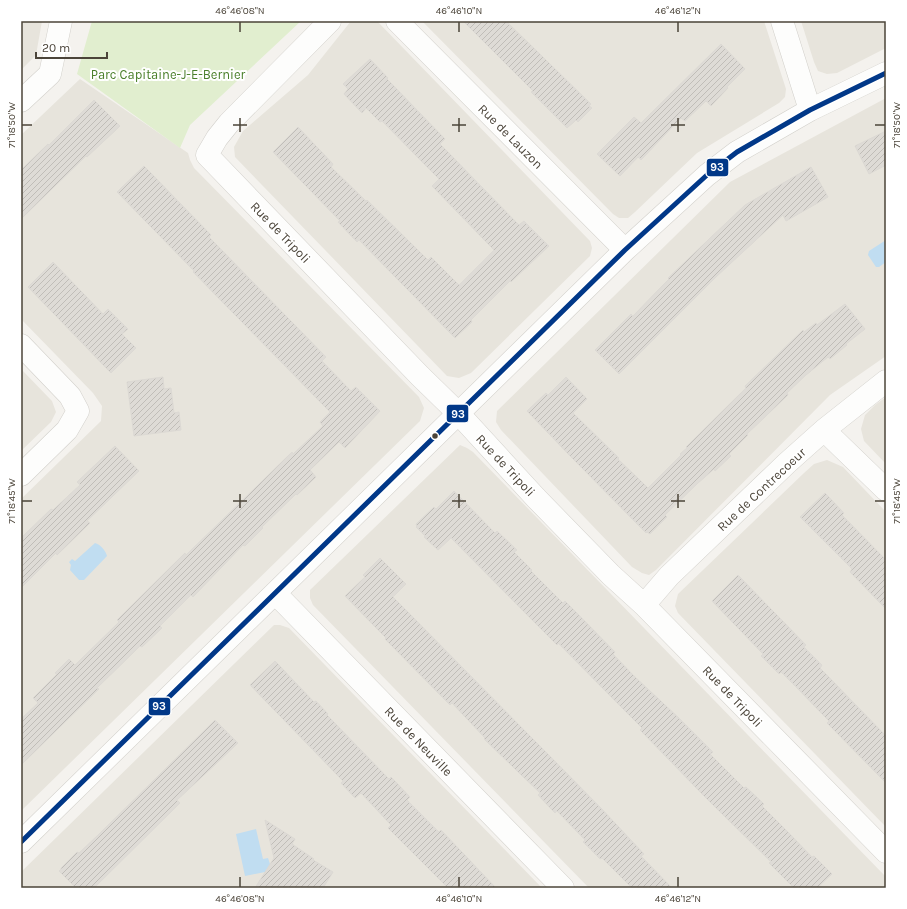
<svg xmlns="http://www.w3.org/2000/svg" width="907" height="909" viewBox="0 0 907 909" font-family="Karla,sans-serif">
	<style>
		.residential { fill: #e7e4dc }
		.park { fill: #e1eecf }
		.water { fill: #c0ddf1 }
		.building { fill: url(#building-hatch); stroke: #dcd9d4 }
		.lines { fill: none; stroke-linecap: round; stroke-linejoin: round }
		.minor-casing { stroke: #d2d0cb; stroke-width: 23 }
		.minor { stroke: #fdfdfc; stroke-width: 22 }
		.bus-1-casing { stroke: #fff; stroke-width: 8 }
		.bus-1 { stroke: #013888; stroke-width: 5 }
		.ticks { fill: none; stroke: #4b4439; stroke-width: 1.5 }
		.bus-dot { fill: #4b4439; stroke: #fff; stroke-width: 1.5 }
		.labels { text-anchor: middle; stroke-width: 4; stroke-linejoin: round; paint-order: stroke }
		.park-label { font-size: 13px; fill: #4a7f2a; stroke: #fff }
		.street-label { font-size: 13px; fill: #4b4439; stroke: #fff }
		.line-badge { stroke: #fff; stroke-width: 1.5 }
		.badge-label { font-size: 11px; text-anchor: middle; font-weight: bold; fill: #fff }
		.neatline { fill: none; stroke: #4b4439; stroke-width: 1.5 }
		.ticks-label { font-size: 10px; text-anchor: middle; fill: #4b4439 }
	</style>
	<defs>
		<pattern id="building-hatch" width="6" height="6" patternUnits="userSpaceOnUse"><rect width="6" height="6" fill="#dedbd6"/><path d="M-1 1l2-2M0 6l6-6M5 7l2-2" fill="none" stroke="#c0bdb8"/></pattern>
	</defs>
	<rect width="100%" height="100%" fill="#f4f2ee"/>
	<path class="residential" d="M21,21H42L36,55L21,70Z
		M351,21H377L590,241L592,248L590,256L471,373L459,378L447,376L235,157L234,147L243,131L308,75Z
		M422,21H764L786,89L785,97L779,103L697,153L635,212L628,218H619L613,214Z
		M801,21H886V48L837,73L827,74L818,71L814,62Z
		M80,79L188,153L190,160L194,168L419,397L424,408L420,421L21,811V499L101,421L102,406L93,393L21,319V135Z
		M886,98V356L830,395L656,570L649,575L642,573L632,567L501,430L496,422L497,411L730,182Z
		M21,369L52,401L56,412L51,422L21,451Z
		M886,397V464L864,441L861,429L865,415L875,405Z
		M460,445L467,448L473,452L886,877V888H589L313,605L310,598V590Z
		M827,460L843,467L886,512V827L678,613L675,606L678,594L804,473L814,464Z
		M274,625H280L289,628L542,888H21V872Z"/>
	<path class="park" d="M92,21H301L190,125L180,148L77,74Z"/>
	<path class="water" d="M886,240V262L879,267H876L868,255L869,251Z
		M95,543C100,544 106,551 107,556L84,580H79L70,570L71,565L69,562L72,559L75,561Z
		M256,829L263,859L268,858L270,864L265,872L245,876L236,834Z"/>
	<path class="building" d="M463,21H506L591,104L589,106L592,108L578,122L576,120L567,128L531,92L533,91Z
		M721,44L745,69L727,87L728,88L711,106L706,101L685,121L681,118L641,160L638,157L620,176L597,154L634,117L641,123Z
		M370,59L388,78L387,79L445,139L440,144L519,225L524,221L549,246L511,282L510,281L471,320L472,322L455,338L359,240L357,242L338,222L340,221L273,152L298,127L333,164L331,167L366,201L367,200L428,260L431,257L459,285L494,250L432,186L439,179L382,121L380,122L366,108L362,113L344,94L348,89L343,84Z
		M94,100L120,126L87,157L86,156L21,219V170L48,144L49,145Z
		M886,131V165L869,174L855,146Z
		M144,166L211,235L209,237L326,357L322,361L351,391L356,387L380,411L345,448L339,442L310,470L316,477L297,495L296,494L262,527L263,528L245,546L243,545L193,597L191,595L160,626L162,628L142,647L140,646L97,688L99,689L21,765V719L38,703L33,698L57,674L55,673L69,659L75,665L119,622L117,620L185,553L186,555L292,452L293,454L323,426L320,422L330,412L193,272L194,271L117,192Z
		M811,167L828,197L786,221L783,215L716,277L619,374L595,350L631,314L633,316L669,279L668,278L745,205Z
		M53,262L103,314L108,309L128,329L122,334L136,348L111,373L28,287Z
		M845,304L865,329L846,344L847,345L830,359L828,357L806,375L787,393L788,395L747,434L748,435L729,454L731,456L715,471L714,469L698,483L665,515L667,517L650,534L647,532L646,533L574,460L527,411L546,393L548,395L566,377L587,399L573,413L619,458L618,459L648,488L681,455L680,454L687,448L686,447L746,388L745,386L803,330L804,332L816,323L817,325Z
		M163,377L164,389L171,388L174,413L179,412L181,430L134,436L127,382Z
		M115,446L139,471L87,521L90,523L57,555L56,553L21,588V538L51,509L53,510L80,485L77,482Z
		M454,491L495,533L497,531L517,550L514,552L532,570L531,571L563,603L565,601L615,652L613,654L634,676L680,719L713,752L710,754L744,788L746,787L764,804L762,806L781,825L812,857L814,856L832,874L817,888H794L769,863L771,862L706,798L640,730L642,728L558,643L557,645L451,538L438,550L424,537L425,536L416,527L417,526L416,524L434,507L436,509Z
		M825,493L844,513L842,515L886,560V609L850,572L852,569L800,517Z
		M380,558L406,584L393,597L600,807L644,854L641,856L672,888H632L602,858L600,859L583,842L585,840L557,811L555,813L538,795L540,793L484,739L485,738L452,703L450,705L385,639L386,638L345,596L365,577L363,575Z
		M738,575L806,645L804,647L822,665L820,668L886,736V783L827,723L829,721L798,689L781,672L779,674L761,656L763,654L712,601Z
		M275,661L314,702L316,701L328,714L327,715L389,779L391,777L410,797L407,800L439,832L441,830L496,888H448L388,828L391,825L361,793L355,798L341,783L343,781L250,685Z
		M215,720L238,743L217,763L177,800L180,803L94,888H76L59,871L61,869V868L77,852L79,853L97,836Z
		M265,820L295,839L292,844L314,859L313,860L333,872L323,888H255L274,858Z"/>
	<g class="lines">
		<g class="minor-casing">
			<path id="minor" d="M330,21L229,123L217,138L207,155L420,376L459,414L536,498L611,575L644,605L886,852
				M397,21L625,250
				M782,21L810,110
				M21,101L50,74L61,21
				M21,345L70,396L78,411L67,430L21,475
				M824,430L886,490
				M275,593L563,888
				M644,605L669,576L787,463L824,430L886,381
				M21,842L625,250L707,175L737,152L810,110L886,73"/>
		</g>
		<use href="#minor" class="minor"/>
		<g class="bus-1-casing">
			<path id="bus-1" d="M21,842L625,250L707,175L737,152L810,110L886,73"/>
		</g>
		<use href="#bus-1" class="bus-1"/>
	</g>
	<path class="ticks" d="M240,22V32M459,22V32M678,22V32M240,118V132M459,118V132M678,118V132M22,125H32M233,125H247M452,125H466M671,125H685M875,125H885M240,494V508M459,494V508M678,494V508M22,501H32M233,501H247M452,501H466M671,501H685M875,501H885M240,877V887M459,877V887M678,877V887"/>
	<circle class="bus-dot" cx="435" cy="436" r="3.5"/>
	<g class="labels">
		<g class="park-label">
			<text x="168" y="79">Parc Capitaine-J-E-Bernier</text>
		</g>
		<g class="street-label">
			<text transform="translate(511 136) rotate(45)" y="5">Rue de Lauzon</text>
			<text transform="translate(281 232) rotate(46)" y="5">Rue de Tripoli</text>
			<text transform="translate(506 465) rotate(47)" y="5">Rue de Tripoli</text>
			<text transform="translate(761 489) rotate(-43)" y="5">Rue de Contrecoeur</text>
			<text transform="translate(733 696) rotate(46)" y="5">Rue de Tripoli</text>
			<text transform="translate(419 741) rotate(46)" y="5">Rue de Neuville</text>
		</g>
	</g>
	<g class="line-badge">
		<rect x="706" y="158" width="23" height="19" rx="4" fill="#013888"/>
		<rect x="446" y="404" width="23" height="19" rx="4" fill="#013888"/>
		<rect x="148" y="697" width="23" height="19" rx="4" fill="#013888"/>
	</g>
	<g class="badge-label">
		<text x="717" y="171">93</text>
		<text x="458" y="418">93</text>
		<text x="159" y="710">93</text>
	</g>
	<rect width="907" height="909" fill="none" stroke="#ffffff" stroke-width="44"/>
	<path d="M36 52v6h71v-6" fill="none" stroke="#4b4439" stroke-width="2"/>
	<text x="42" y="52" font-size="12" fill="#4b4439" stroke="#ffffff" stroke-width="3" paint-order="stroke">20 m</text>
	<rect x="22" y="22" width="863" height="865" class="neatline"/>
	<g class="ticks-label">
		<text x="240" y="14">46°46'08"N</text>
		<text x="459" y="14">46°46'10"N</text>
		<text x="678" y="14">46°46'12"N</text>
		<text transform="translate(896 125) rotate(-90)" y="4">71°18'50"W</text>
		<text transform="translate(11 125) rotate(-90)" y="4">71°18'50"W</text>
		<text transform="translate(896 501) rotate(-90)" y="4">71°18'45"W</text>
		<text transform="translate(11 501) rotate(-90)" y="4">71°18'45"W</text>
		<text x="240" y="902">46°46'08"N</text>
		<text x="459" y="902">46°46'10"N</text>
		<text x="678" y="902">46°46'12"N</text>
	</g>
</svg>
